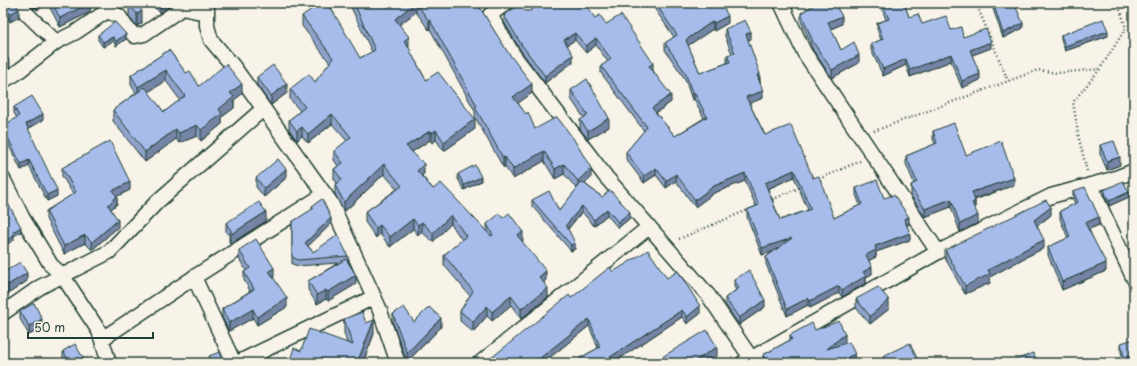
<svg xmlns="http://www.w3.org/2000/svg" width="1137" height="366" viewBox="0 0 1137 366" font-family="'Playpen Sans',sans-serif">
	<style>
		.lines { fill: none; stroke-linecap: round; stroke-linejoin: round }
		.minor-casing { stroke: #1f3d34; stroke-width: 17 }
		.path { stroke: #1f3d34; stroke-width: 2.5; stroke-dasharray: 1 3; stroke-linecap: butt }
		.minor { stroke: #f7f3e8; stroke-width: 14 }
		.wall { fill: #90a2c9; stroke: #1f3d34; fill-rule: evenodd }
		.shaded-wall { fill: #7584a4; stroke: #1f3d34 }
		.building { fill: #a7bcea; stroke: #1f3d34; fill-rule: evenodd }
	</style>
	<rect width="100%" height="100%" fill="#f7f3e8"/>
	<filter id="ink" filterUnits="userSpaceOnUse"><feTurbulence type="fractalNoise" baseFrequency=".025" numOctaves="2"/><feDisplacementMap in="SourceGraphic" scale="8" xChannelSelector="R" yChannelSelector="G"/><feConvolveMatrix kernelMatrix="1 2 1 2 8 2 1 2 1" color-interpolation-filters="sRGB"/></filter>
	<g filter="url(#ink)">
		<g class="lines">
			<g class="minor-casing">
				<path id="minor" d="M20,3L26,13L56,42L76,32L107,11L119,16L126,27L135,36L144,34L182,8L206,13
					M207,3V26L211,40L233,66L331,203L379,308L398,363
					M506,3L490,15L514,56L606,177L708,295L751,358
					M522,3L528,10L537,3
					M781,3L804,52L938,252
					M3,81L15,74L56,42
					M3,179L22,217L51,265L62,275L99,331L109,363
					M1090,185L1134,279
					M194,277L234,363
					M3,313L40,287L109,252L158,201L263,109
					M102,339L196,276L325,194
					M237,363L374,297
					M480,363L649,227
					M743,363L938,252L1051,196L1113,179L1134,171"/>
			</g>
			<path class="path" d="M976,3L1008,81
				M874,131L1038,70L1057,73L1100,69
				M1087,171L1079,139L1073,102L1100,69L1126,28L1118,3
				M819,179L860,161
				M769,201L801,187
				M679,239L750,209"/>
			<use href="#minor" class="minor"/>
		</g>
		<path class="wall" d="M3,3H15L19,17L10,22L3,9Z
			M30,3H90V12L60,27L48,4L37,10L36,8L34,9Z
			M137,3L142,23L137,26L129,16V4Z
			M151,3H174L160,13Z
			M349,3H386L388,7L393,3H477L532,93L518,103L535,129L591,178L585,184L630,218L618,228L607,215L594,226L582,212L568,229L575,249L571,251L532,206V200L559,211L577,189L564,174L555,179L544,161L513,179L505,167H503L475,117V111L430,29L429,30L416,12L399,25L409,46L408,47L411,53L426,80L475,129L444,151L436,140L432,143L430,140L412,152L424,174L422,176L433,189L487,231V224L523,241L522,242L546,280L544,282L548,297L521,319L511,305L492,321L487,316L473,332L460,321V311L470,296L444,265V255L462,240L451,224L433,242L422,232L418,235L413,229L390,247L380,234L376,238L365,222V212L397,189L384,174L344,212L335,194V185L337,183L334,179V169L338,166L334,160V151L347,141L332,124L308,143L302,136L297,141L289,129V120L300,111L290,99V89L315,82L330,63L302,26V16L360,58L372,52Z
			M652,3H721L728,23L714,31L713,29L688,45L700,73L727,63V55L732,54L725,36V29L751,39L748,40L760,81L763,98L749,103L765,135L813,178L834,218L860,205L856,195V188L884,198L909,224L907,225L910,240L876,252V257L869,260L872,274L866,277V283L842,297L839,293L810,308L808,305L787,316L766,264V257L773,251L762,255L747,217V210L756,206L745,181L714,193L695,207L676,181L666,188L656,175L644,183L626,159V152L644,131L601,73V66L608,62L596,45L586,53L575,40L567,45L573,62L545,83L521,51L504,22V15L525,11L595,18L606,24L653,70L671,102L656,113L675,136L704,118L694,99L692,100L685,79L665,50V43L674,37L652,5ZM794,177L808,210L780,220L768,189Z
			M811,3H834L842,24L831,29L841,50L859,63L832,78L813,50L801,21V13L812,6Z
			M880,3H904L909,17L922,24L951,30L963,37L991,48L972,55L980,80L962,88L951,61L910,77L906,65L883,76L871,50V44L881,40L877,29V23L886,20Z
			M991,3H1014L1023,28L1003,38Z
			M98,35L126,39L116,46L113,41L103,47L98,40Z
			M1061,35L1108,36L1065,51L1061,40Z
			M169,50L186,73L199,86L242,94L234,100V108L222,117V124L201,141L197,136L179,143L176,139L145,162L113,121V110L136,93L131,85V75ZM166,81L180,100L164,112L148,92Z
			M257,77L287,93L271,105L257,85Z
			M571,90L609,127L588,139L580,129V120L584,118L571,99Z
			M14,107L43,120L28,129L57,196L47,201L29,166L21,170L3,134V126L17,118L14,113Z
			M933,131L966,155L1014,185L975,200V209L978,223L960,232L951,207L925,217L911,196V185L914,183L906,164V156L935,144L933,139Z
			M1100,145L1120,165L1107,170L1100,154Z
			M62,168L130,190L117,196V204L111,209L118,227L92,250L85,243L64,254L46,219V211L73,194L62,176Z
			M458,174L481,181L464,190L458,179Z
			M256,178H286L264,197L256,187Z
			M1104,190L1129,197L1109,206L1104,194Z
			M1073,191L1099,225L1089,229L1106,271L1062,290L1048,255V247L1068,238L1060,219V211L1075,204L1073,199Z
			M312,206L331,224L308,246L313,252L348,256V262L356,284L328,301L326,299L317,304L308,290V281L338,263L298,266L292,264V222L312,210Z
			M1051,215L1037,226L1044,248L1026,257L990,277V283L965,294L945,258V250Z
			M266,221L230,244L229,242V235L226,232V223Z
			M239,250L274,277H273L287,307L257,325L253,318L229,331L222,317V309L250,291L244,280V272L246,270L239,259Z
			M613,272L667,278L700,314L687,324L682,317L613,363H580V358L598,348L589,326L543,363H485L571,298Z
			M3,273L27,281L8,294L3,287Z
			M734,280L765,307L739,325L725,304V298L736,290L734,287Z
			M856,299L889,309L870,324L856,308Z
			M20,311L42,328L29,335L20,319Z
			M393,314L414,322L441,327L407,362L393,323Z
			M344,319L366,323L374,334L363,363L301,351L347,343L344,333Z
			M815,330L845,343L855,363H763V355L790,340V335Z
			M1121,343L1134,363H1124L1121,352Z
			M63,351L86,363H66L63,358Z
			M883,356L919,363H883Z"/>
		<path class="shaded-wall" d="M34,3H36V8L34,9Z
			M37,3H48V4L37,10Z
			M90,3V12L60,27V18Z
			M160,3H174L160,13Z
			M415,3H416V12L395,28V19Z
			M19,9V17L10,22V14Z
			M142,11V23L137,26V14Z
			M728,16V23L714,31V23Z
			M842,16V24L828,30V22Z
			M430,20V29L429,30V21Z
			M713,21V29L686,47V40Z
			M1023,23V28L1003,38V33Z
			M1108,31V36L1065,51V46Z
			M751,32V39L746,41V34Z
			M575,33V40L564,47V40Z
			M126,34V39L116,46V41Z
			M113,37V41L103,47V42Z
			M409,37V46L404,51V41Z
			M596,38V45L586,53V46Z
			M991,42V48L970,56V50Z
			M951,54V61L910,77V70Z
			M573,55V62L545,83V76Z
			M859,55V63L832,78V70Z
			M906,59V65L883,76V69Z
			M10,62V67L3,71V67Z
			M653,63V70L649,73V66Z
			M166,70V81L138,98V87Z
			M760,74V81L757,75Z
			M980,74V80L962,88V81Z
			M242,84V94L234,100V108L222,117V124L201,141V130L219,109L230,93Z
			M287,84V93L271,105V96Z
			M532,84V93L513,107V97Z
			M763,91V98L746,105V97Z
			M692,92H694V99L692,100Z
			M671,95V102L652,115V108Z
			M43,114V120L26,130V124Z
			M332,114V124L308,143V134Z
			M609,118V127L588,139V131Z
			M475,119V129L444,151V142Z
			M197,125V136L179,143V133Z
			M302,127V136L297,141V131Z
			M176,129V139L145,162V152Z
			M436,130V140L432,143V133Z
			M430,131V140L406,156V146Z
			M544,151V161L513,179V169Z
			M505,157V167H503V158Z
			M1120,157V165L1107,170V161Z
			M29,160V166L21,170V164Z
			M384,164V174L344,212V202Z
			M424,164V174L417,180V171Z
			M564,164V174L555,179V169Z
			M591,168V178L578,191V181Z
			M656,168V175L644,183V176Z
			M286,169V178L264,197V188Z
			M794,170V177L765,190V183Z
			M745,173V181L714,193L695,207V200L714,186Z
			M676,174V181L666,188V181Z
			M481,177V181L464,190V185Z
			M1014,178V185L972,200V192Z
			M130,182V190L112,199V191Z
			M57,190V196L47,201V195Z
			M1129,192V197L1109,206V201Z
			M117,196V204L108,212V205Z
			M951,199V207L925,217V209Z
			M975,201V209L972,203Z
			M582,206V212L566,231V225Z
			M1051,207V215L1034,228V220Z
			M607,209V215L594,226V220Z
			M266,212V221L230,244V235Z
			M630,212V218L618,228V222Z
			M451,215V224L433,242V233Z
			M978,215V223L960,232V224Z
			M909,217V224L904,226V219Z
			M1099,217V225L1085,231V223Z
			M331,218V224L305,249V243Z
			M413,219V229L390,247V237Z
			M118,220V227L92,250V242Z
			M422,222V232L418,235V225Z
			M380,225V234L376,238V228Z
			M21,227V232L14,236V240L3,247V242L13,232Z
			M523,232V241L517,245V235Z
			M910,233V240L876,252V257L866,262V255L875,246Z
			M85,235V243L64,254V246Z
			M792,238V246L762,255V248Z
			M1044,240V248L1026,257L990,277V283L965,294V286L988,270L1026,249Z
			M575,243V249L571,251V245Z
			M1106,263V271L1062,290V282Z
			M872,267V274L866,277V283L842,297V290L863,272Z
			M274,268V277L269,280V271Z
			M546,271V280L539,287V277Z
			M27,273V281L8,294V285Z
			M356,275V284L328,301V292Z
			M839,286V293L810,308V301Z
			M548,288V297L521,319V309Z
			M326,290V299L317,304V295Z
			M511,296V305L492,321V312Z
			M287,298V307L257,325V317Z
			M808,298V305L787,316V309Z
			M765,300V307L739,325V318Z
			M889,300V309L870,324V316Z
			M487,306V316L473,332V322Z
			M700,306V314L687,324V317Z
			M253,309V318L229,331V323Z
			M682,310V317L613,363H601Z
			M441,318V327L407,362V353Z
			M42,319V328L29,335V326Z
			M589,319V326L543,363H538L539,359Z
			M374,320V334L363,363H357Z
			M845,334V345L827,349Z
			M717,347V356L705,363H692Z
			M855,354V363H848V357Z
			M1134,354V363H1124V357Z"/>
		<path class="building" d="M4,3H15L19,9L10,14Z
			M52,3H90L60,18Z
			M130,3H137L142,11L137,14L129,4Z
			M320,3H326L330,9L331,8L360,58L375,50L354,3H386L388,7L393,3H415L395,19L409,37L404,41L411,51H410L426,80L438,72L475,119L444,142L436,130L432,133L430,131L406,146L424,164L417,171L433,189L441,183L491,236L493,235L487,224L499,214L503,218L509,213L523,232L517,235L546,271L539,277L548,288L521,309L511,296L492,312L487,306L473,322L460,311L473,291L444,255L466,236L451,215L433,233L422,222L418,225L413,219L390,237L380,225L376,228L365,212L402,186L384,164L344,202L335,185L342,180L334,169L343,163L334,151L351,137L332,114L308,134L302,127L297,131L289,120L305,107L290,89L309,74L315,82L333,58L302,16Z
			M416,3H477L507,51L532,84L513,97L526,114L528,112L535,129L557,117L573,138L591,168L578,181L564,164L555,169L544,151L513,169L505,157L503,158L475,107L477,106L430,20L429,21Z
			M540,3H584L595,18L600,15L606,24L621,15L653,63L649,66L671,95L652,108L675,136L707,117L694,92H692L685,72L665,43L677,35L655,3H721L728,16L714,23L713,21L686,40L700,73L730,62L727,55L735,53L725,29L745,20L751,32L746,34L760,74L757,75L763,91L746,97L765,135L791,125L813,178L819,176L834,218L862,204L856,188L877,180L884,198L894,195L909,217L904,219L910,233L875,246L876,250L866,255L872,267L863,272L866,276L842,290L839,286L810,301L808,298L787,309L766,257L792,238L762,248L747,210L759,205L745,173L714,186L695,200L676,174L666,181L656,168L644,176L626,152L647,127L601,66L611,59L596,38L586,46L575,33L564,40L573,55L545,76L521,44L504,15L519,5L525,11H530ZM794,170L811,209L780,220L765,183Z
			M814,3H834L842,16L828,22L841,50L854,42L859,55L832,70L813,42L801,13L815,4Z
			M882,3H904L909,17L918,14L922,24L946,16L951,30L961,27L963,37L986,29L991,42L970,50L980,74L962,81L951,54L910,70L906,59L883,69L871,44L883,39L877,23L889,19Z
			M993,3H1014L1023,23L1003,33Z
			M1103,19L1108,31L1065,46L1061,35Z
			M115,22L126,34L116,41L113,37L103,42L98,35Z
			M169,50L186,73L190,71L199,86L226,64L242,84L230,93L234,97L219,109L222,114L201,130L197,125L179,133L176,129L145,152L113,110L145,87L164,112L185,96L166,70L138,87L131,75Z
			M6,55L10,62L3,67V56Z
			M273,65L287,84L271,96L257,77Z
			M587,79L609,118L588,131L580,120L588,115L571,90Z
			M32,96L43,114L26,124L57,190L47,195L29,160L21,164L3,128V126L19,116L14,107Z
			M954,123L966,155L1001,141L1014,178L972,192L975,201L972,203L978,215L960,224L951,199L925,209L911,188L912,187L911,185L917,182L906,156L937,143L933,131Z
			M110,141L130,182L112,191L117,196L108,205L118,220L92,242L85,235L64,246L46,211L76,192L62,168Z
			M1114,141L1120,157L1107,161L1100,145Z
			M278,159L286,169L264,188L256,178Z
			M475,165L481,177L464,185L458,174Z
			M1123,181L1129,192L1109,201L1104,190Z
			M582,182L602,197L610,190L630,212L618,222L607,209L594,220L582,206L566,225L575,243L571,245L532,200L549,191L559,211Z
			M1085,187L1099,217L1085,223L1106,263L1062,282L1048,247L1070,237L1060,211L1078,202L1073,191Z
			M5,198L21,227L13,232L14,236L3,242V199Z
			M322,199L331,218L305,243L313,252L338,235L348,256L298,260L292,257V222L314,208L312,206Z
			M1046,200L1051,207L1034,220L1044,240L1026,249L988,270L990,274L965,286L945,250Z
			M259,202L266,212L230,235L229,233L232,232L226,223Z
			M256,239L274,268L269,271L287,298L257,317L253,309L229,323L222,309L254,289L244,272L250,268L239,250Z
			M648,250L667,278L678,271L700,306L687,317L682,310L601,363H582L580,358L600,347L589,319L539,359L540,361L538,363H485L569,295L571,298L610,267L613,272Z
			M346,259L356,275L328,292L326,290L317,295L308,281Z
			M20,262L27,273L8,285L3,278V273Z
			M749,270L765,300L739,318L725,298L739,288L734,280Z
			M878,287L889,300L870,316L856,299Z
			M34,303L42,319L29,326L20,311Z
			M404,307L414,322L429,307L441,318L407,353L393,314Z
			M362,312L366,323L374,320L357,363H289L294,348L301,351L309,329L353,345L344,319Z
			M839,321L845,334L827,349L849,342L855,354L848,357L851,363H767L763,355L792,339L790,335L812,323L815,330Z
			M707,330L717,347L692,363H652Z
			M1134,339V354L1124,357L1121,343Z
			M910,343L919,363H886L883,356Z
			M75,344L86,363H70L63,351Z
			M220,352L224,363H200L210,359L209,356Z
			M1033,353L1039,363H1009Z"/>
	</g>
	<rect width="1137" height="366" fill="none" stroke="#f7f3e8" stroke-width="16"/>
	<rect x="8" y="8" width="1121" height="350" fill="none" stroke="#1f3d34" stroke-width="1.5" filter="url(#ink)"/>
	<path d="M28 332v6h125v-6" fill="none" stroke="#1f3d34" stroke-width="2"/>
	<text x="34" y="332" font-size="12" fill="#1f3d34" stroke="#f7f3e8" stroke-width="3" paint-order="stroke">50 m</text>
</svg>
